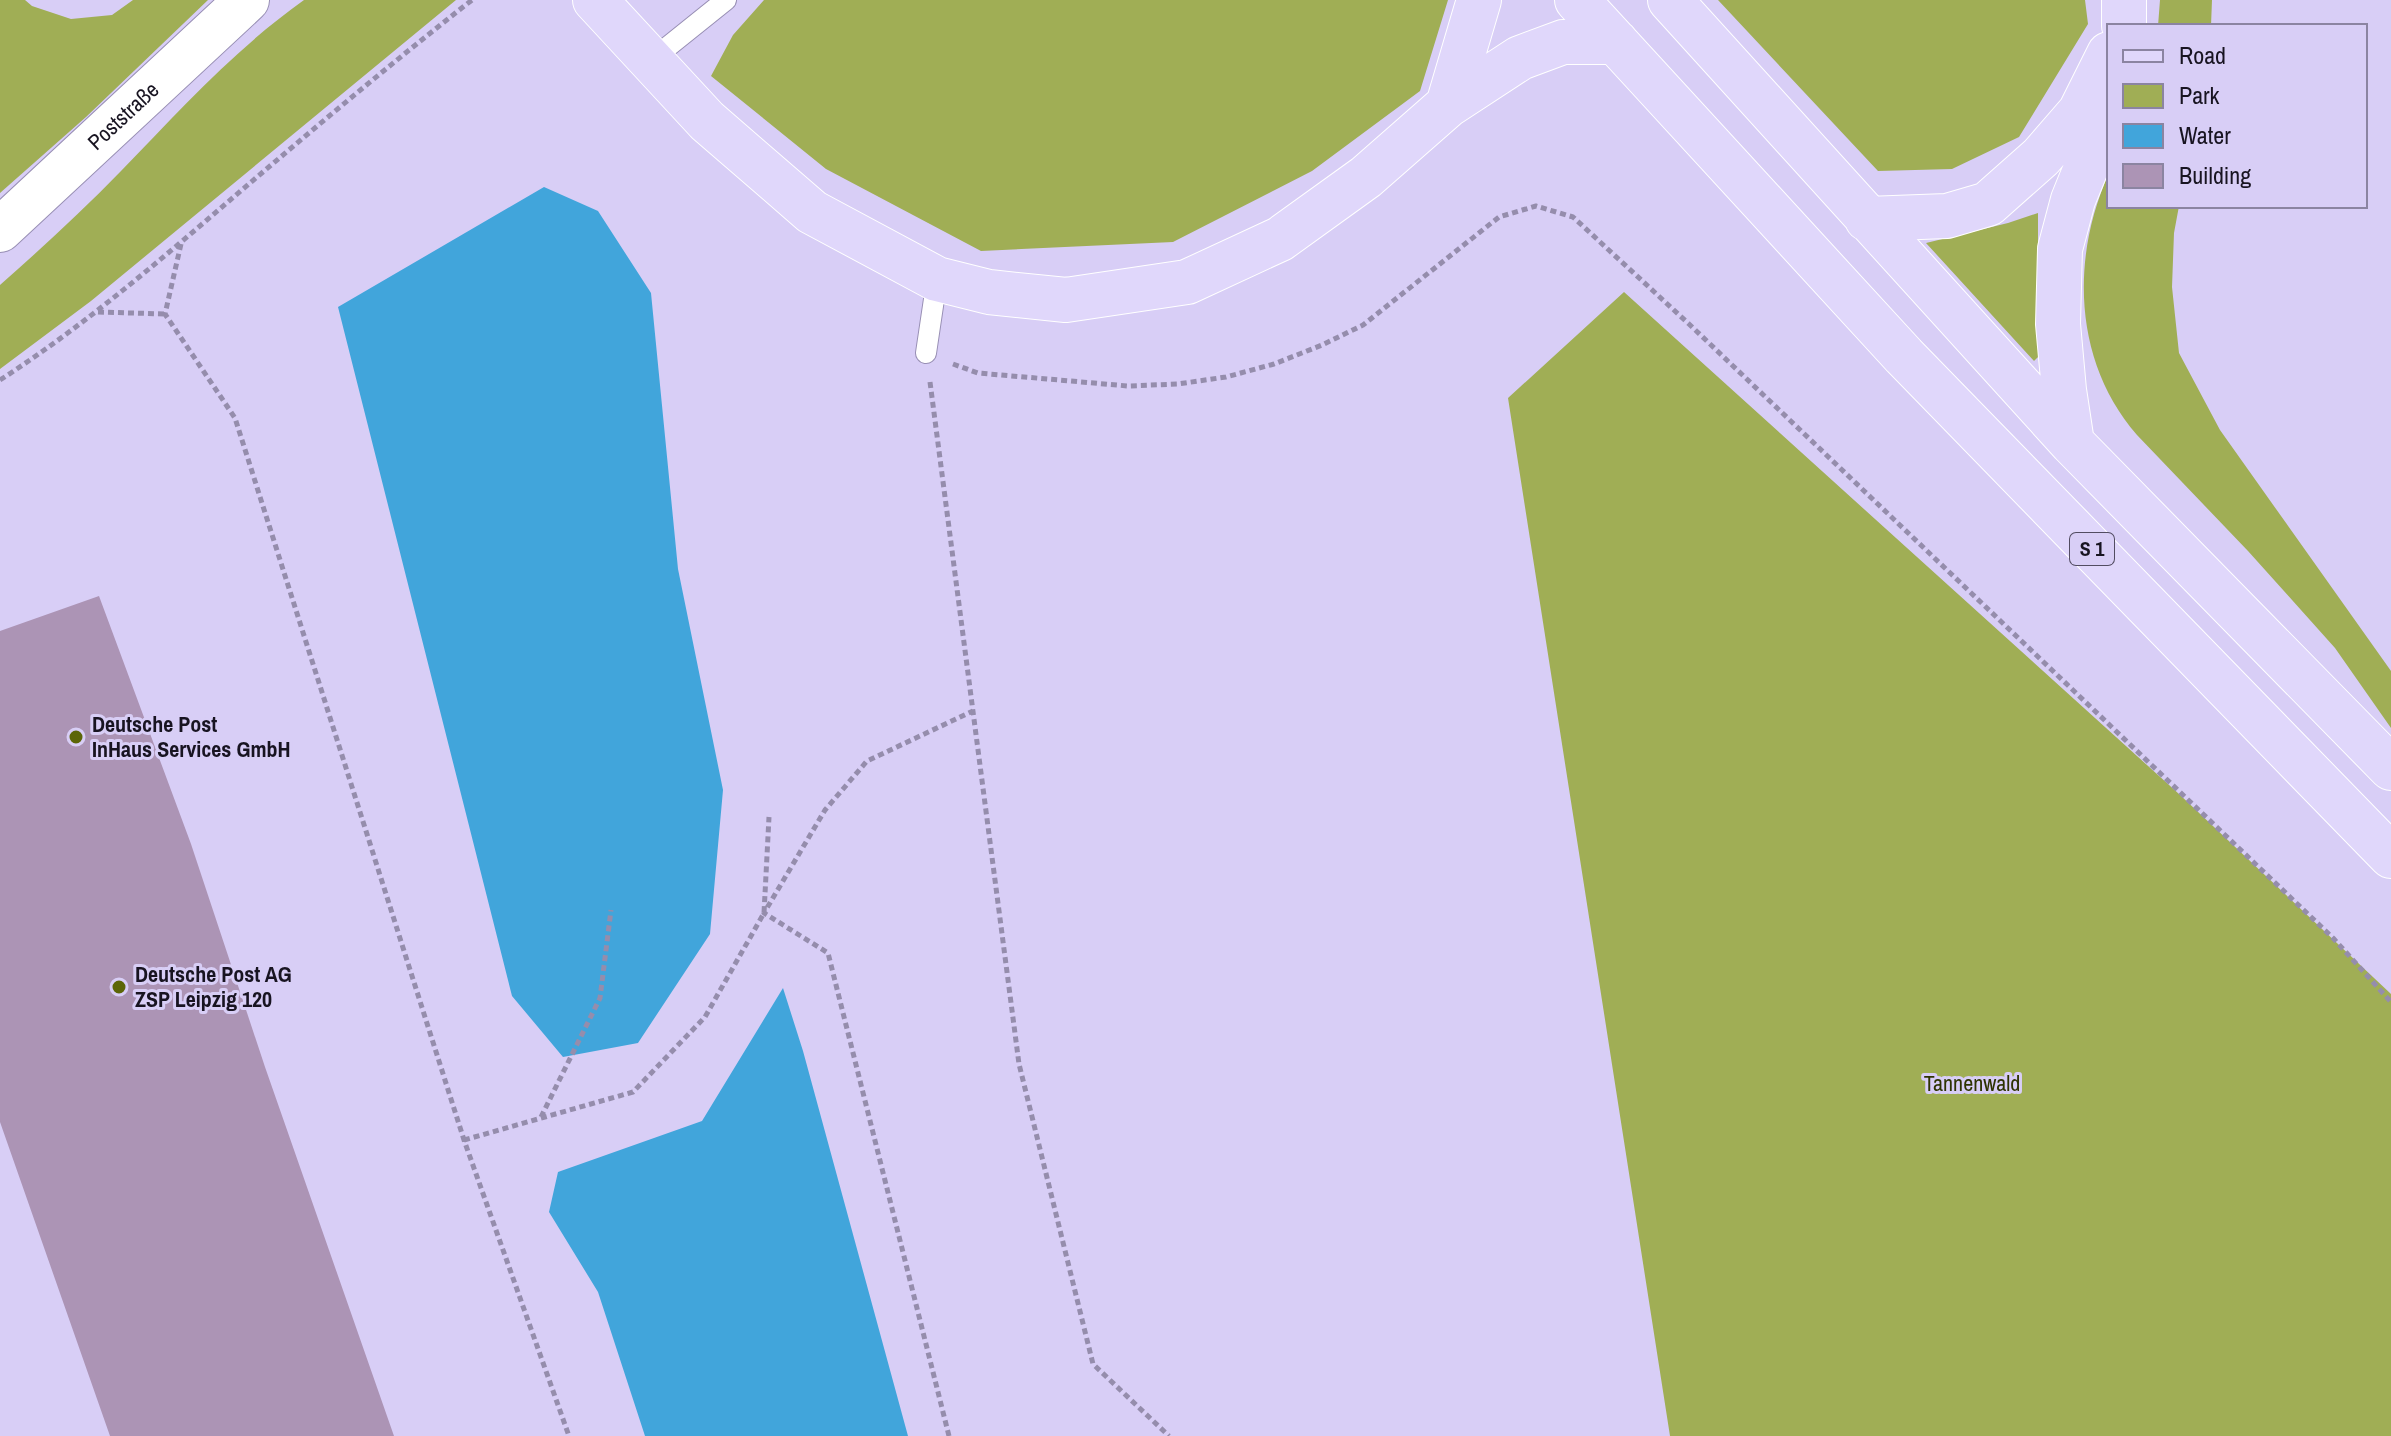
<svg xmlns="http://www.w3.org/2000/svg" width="2391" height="1436" viewBox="0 0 2391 1436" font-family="'Archivo Narrow',sans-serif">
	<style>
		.green { fill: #a0ae55 }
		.water { fill: #41a5db }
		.building { fill: #ac94b5 }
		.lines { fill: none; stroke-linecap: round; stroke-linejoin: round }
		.lane-casing { stroke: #988fb4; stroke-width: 22 }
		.secondary-casing { stroke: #988fb4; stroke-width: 46 }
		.primary-casing { stroke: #fff; stroke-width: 46 }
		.path { stroke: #958dac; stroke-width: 5; stroke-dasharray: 6 4; stroke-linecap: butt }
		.lane { stroke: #fff; stroke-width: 20 }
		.secondary { stroke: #fff; stroke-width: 44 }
		.primary { stroke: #e0d7fb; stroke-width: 44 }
		.poi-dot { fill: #5c6608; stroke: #d8cef6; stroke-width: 3 }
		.labels { text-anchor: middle; stroke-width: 6; stroke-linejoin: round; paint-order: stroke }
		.shield { fill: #d8cef6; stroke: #524c61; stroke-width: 2 }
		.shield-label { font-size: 20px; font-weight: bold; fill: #181421 }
		.street-label { font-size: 22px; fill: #181421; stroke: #d8cef6 }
		.poi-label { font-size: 22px; font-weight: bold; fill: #181421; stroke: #d8cef6; text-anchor: start }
		.park-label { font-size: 22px; fill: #2d3300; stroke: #d8cef6 }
	</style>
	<rect width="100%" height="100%" fill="#d8cef6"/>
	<path class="green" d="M0,0H25L32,6L71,19L112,15L133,0H208L86,117L0,193Z
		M304,0H456L91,301L0,369V285C42,248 82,211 121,171C179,111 235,49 304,0Z
		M764,0H1448L1420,91L1312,171L1173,242L981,251L826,169L711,76L733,35Z
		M1718,0H2085L2088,24L2019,137L1952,169L1878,171Z
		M2160,0H2212L2211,26H2158Z
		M2109,173V206H2179L2174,233L2172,287L2179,353L2220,430L2391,671V728L2335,648L2248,551L2137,435C2074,363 2070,259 2109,173Z
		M2038,213V357L2034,361L1926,243L2008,223Z
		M1624,292L2179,794L2391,994V1436H1670L1508,398Z"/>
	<path class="water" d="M544,187L598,211L651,293L678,569L723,790L710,934L638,1043L563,1057L512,996L338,307Z
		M783,988L803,1051L908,1436H645L598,1292L549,1212L558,1172L702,1121Z"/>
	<path class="building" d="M99,596L191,844L265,1067L394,1436H110L0,1122V631Z"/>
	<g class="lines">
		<g class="lane-casing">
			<path id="lane" d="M650,61L726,0
				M926,353L937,279"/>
		</g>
		<g class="secondary-casing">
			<g id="secondary">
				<path id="s1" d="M0,230L247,0"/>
			</g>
		</g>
		<g class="primary-casing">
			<path id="primary" d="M595,0L707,121L812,212L937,279L989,292L1066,300L1187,282L1280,239L1366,177L1448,105L1520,58L1563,42H1616
				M1577,0L1904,356L2391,856
				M1670,0L2072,443L2391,768
				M2124,0V26
				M1448,105L1479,0
				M1867,219L1947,216L1988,204L2041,157L2080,112L2109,54
				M2072,443L2064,390L2058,324L2060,249L2073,200L2109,111"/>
		</g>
		<path class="path" d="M181,244L165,314L235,418L464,1140L569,1436
			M98,312L165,314
			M953,364L978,373L1128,386L1178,384L1226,377L1274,364L1322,345L1363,325L1499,217L1536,206L1573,217L1689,324L2333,938L2391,1002
			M0,380C87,324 165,256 243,189C318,125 394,61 472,0
			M930,382L1019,1064L1093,1364L1169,1436
			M541,1117L600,998L611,910
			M464,1140L633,1092L705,1017L764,913L769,817
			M949,1436L828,953L764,913L825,810L867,761L973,711"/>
		<use href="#lane" class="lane"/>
		<use href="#secondary" class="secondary"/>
		<use href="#primary" class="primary"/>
	</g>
	<g class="poi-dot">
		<circle cx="76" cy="737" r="8"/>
		<circle cx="119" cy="987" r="8"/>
	</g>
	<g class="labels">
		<rect class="shield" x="2070" y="533" width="44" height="32" rx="6"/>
		<g class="shield-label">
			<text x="2092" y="556">S 1</text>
		</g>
		<g class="street-label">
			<text dy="8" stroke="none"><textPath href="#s1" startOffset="168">Poststraße</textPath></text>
		</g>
		<g class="poi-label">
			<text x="92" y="732">Deutsche Post<tspan x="92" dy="25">InHaus Services GmbH</tspan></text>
			<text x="135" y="982">Deutsche Post AG<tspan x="135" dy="25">ZSP Leipzig 120</tspan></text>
		</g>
		<g class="park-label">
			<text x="1972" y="1091">Tannenwald</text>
		</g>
	</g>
	<rect x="2107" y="24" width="260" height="184" fill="#d8cef6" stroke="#8b84a1" stroke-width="2"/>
	<rect x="2123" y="50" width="40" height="12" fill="#e0d7fb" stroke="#8b84a1" stroke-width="2"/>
	<text x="2179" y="64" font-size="24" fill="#181421">Road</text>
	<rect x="2123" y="84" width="40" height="24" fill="#a0ae55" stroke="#8b84a1" stroke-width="2"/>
	<text x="2179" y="104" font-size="24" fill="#181421">Park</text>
	<rect x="2123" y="124" width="40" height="24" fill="#41a5db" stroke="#8b84a1" stroke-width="2"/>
	<text x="2179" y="144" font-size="24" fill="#181421">Water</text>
	<rect x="2123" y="164" width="40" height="24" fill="#ac94b5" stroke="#8b84a1" stroke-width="2"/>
	<text x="2179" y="184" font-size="24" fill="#181421">Building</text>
</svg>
